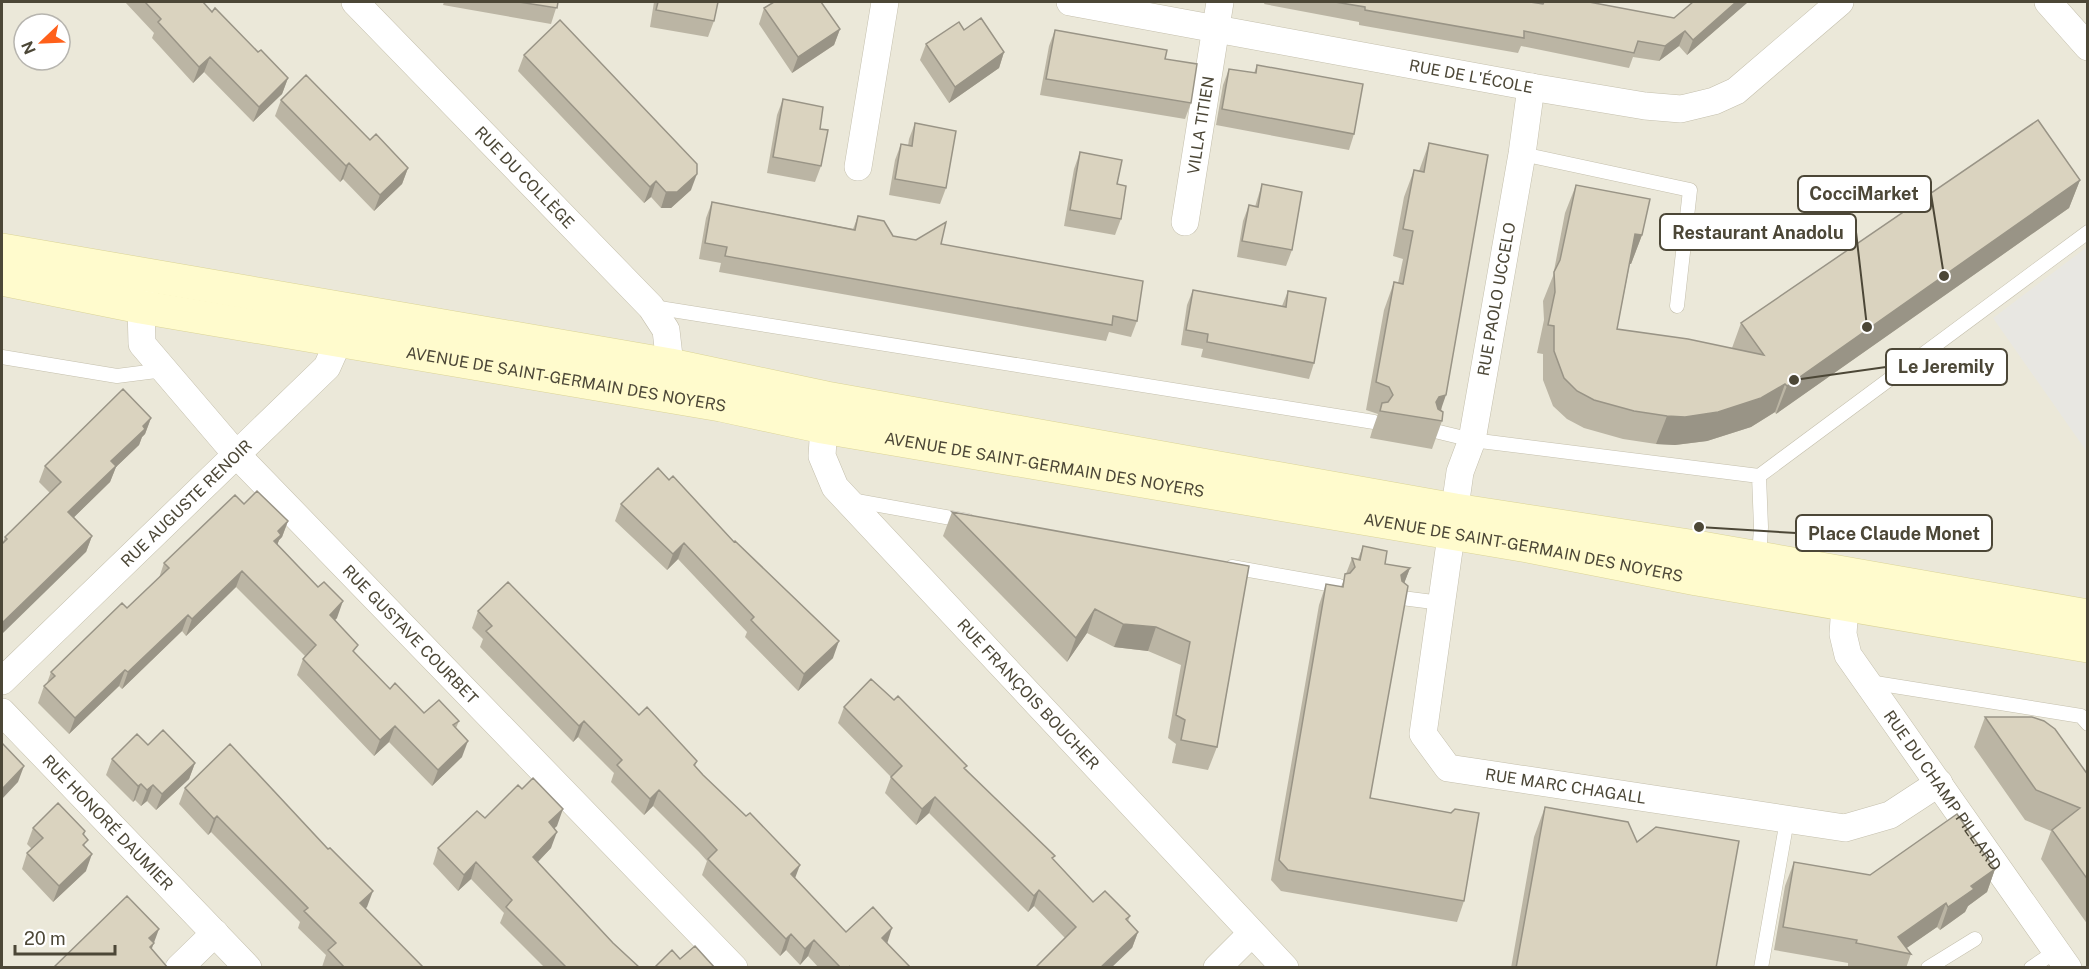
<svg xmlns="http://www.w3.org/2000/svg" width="2089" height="969" viewBox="0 0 2089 969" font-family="'Public Sans',sans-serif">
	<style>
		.residential { fill: #ebe8d9; fill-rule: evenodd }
		.parking { fill: #e8e7e2 }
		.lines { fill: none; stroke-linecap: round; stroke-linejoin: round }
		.lane-casing { stroke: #c4bfac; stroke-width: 15 }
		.street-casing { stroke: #c4bfac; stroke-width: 28 }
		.secondary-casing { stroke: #dbd497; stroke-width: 34 }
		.lane { stroke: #fff; stroke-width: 14 }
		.street { stroke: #fff; stroke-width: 27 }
		.secondary { stroke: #fffbcd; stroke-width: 33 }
		.wall { fill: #bbb5a4 }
		.shaded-wall { fill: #999486 }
		.building { fill: #dad3bf; stroke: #999486; stroke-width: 1.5 }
		.labels { text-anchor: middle; stroke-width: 5; stroke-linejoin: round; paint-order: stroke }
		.street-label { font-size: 16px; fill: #4c4737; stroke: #fff }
		.leader { fill: none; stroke: #4c4737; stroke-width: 2 }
		.callout-dot { fill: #4c4737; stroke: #fff; stroke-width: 2 }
		.callout { fill: #fff; stroke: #4c4737; stroke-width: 2 }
		.callout-label { font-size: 18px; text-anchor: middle; font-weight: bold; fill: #4c4737 }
	</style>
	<rect width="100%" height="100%" fill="#f7f5eb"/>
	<path class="residential" d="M2,2H2087V967H2ZM24,24H60V60H24Z"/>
	<path class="parking" d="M2087,247V452L1993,318Z"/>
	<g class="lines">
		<g class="lane-casing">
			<path id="lane" d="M1522,154L1690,190L1677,306
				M653,307L1374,422
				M2,357L117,376L164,370
				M1435,431L1472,440L1759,476L2088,232
				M851,500L968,521
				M1759,558L1761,527L1759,476
				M1232,567L1339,586
				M1402,598L1441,603
				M1869,682L2081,716L2088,724
				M1761,968L1787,820
				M1928,968L1975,939
				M2031,968L2056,951"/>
		</g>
		<g class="street-casing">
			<g id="street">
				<path id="s1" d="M355,2L651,307L666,330L670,365"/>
				<path id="s2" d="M1070,2L1531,87L1645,106L1681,109L1714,101L1736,91L1840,2"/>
				<path d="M2048,2L2088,47"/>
				<path id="s3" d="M1531,87L1522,154L1472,440L1460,472L1423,734L1448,768L1845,828L1890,815L1939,783"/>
				<path d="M858,167L885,2"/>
				<path id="s4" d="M1185,222L1220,2"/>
				<path id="s5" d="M145,288L141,307L142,344L236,454L734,968"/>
				<path id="s6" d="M825,409L822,456L835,487L1285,968"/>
				<path id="s7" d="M1845,605L1843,634L1848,655L2068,968"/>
				<path id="s8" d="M2,681L327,367L339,340L341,320"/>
				<path id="s9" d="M2,712L248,968"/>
				<path d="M179,968L215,933"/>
				<path d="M1217,968L1251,934"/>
			</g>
		</g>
		<g class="secondary-casing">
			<g id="secondary">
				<path d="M2,250L670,365L826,398L1455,510L1702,548L2088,616"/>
				<path id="s10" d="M2,279L141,307L721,405L823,427L1528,546L1697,579L2088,646"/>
			</g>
		</g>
		<use href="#lane" class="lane"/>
		<use href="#street" class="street"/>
		<use href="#secondary" class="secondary"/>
	</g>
	<path class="wall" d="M125,2H203L212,12L288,78L282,94L253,122L204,72L193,83L152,38L154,33Z
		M444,2H558L551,24L443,5Z
		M654,2H718L714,21L708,37L650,27Z
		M1265,2H1530L1541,4L1542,2H1589L1674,18L1748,2L1687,55L1679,46L1659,61L1633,57L1629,68L1521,46L1518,53L1359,25V22L1264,4Z
		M764,8L840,29L834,45L792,73L759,24Z
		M964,30L1004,52L999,68L949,103L920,60L926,44Z
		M1055,30L1165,59L1191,103L1185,119L1040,95L1049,46Z
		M524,55L691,190L671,208H661L651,197L644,203L518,71Z
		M1257,65L1354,134L1349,150L1216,125L1223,85L1229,69L1254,73Z
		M783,99L820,129L821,166L815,182L767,173L777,115Z
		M281,100L370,140L408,168L402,184L374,211L343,179L340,182L275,116Z
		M915,123L946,188L940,204L889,195L895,160L901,144L908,146L909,139Z
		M1429,143L1442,421L1432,449L1370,438L1372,431L1378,414L1366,410L1384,310L1394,282L1398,283L1403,259L1393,256L1404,197L1414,170L1419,171Z
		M1080,152L1117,184L1121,219L1115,235L1064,226L1074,169Z
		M2080,180L2069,208L1776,414L1775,412L1751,427L1707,441L1675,445L1656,444L1623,439L1584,428L1567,419L1553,406L1543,380V354L1537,353L1544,320L1543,301L1553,276L1565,213L1576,185L1642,235L1631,264L1630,263L1617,329L1732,348L1741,323Z
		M1262,184L1292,250L1286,266L1237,257L1243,221L1249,205L1255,207L1257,200Z
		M712,202L853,229L858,216L893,236L941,244L1137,321L1131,337L1109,332L1106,341L719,272L721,263L699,259L706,218Z
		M1193,290L1282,306L1288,291L1314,363L1309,379L1201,357L1203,349L1181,345L1187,305Z
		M151,418L145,434L142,437L139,445L116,467L110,482L74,517L92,536L86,552L3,542L5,537L50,493L39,482L45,466Z
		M658,468L833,658L798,691L745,637L747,632L678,559L667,570L615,521L621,504Z
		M244,504L288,521L282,537L279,540L277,545L337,618L334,620L355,653L390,689L424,713L459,721L456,728L462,757L432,786L389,742L374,756L297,675L303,659L305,656L236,587L186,636L182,631L122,689L119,686L69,734L38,703L44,686L47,683L51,672L127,608L159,578L164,563Z
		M952,512L1249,566L1217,747L1208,770L1172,763L1176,744L1168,738L1181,665L1148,651L1114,647L1087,633L1067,662L943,536Z
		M1363,546L1385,564L1410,568L1404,583L1370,798L1464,901L1457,922L1281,891L1271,880L1319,605L1326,584L1341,587L1352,558L1358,559Z
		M478,611L639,715L697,761L695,766L795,879L846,932L887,943L911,968H819L808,956L800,965L786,950L780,956L702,875L707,861L699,852L653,806L644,815L611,782L614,773L578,737L573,742L480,647L483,639L472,628Z
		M844,707L965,769L1093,902L1130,916L1128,921L1138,932L1132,948L1065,938L1034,906L1028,912L929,813L916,825L885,793L891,777L838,723Z
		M1985,717L2088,775V925L2041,859L2051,831L2025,820L1974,747Z
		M148,745L195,763L189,779L156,810L147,801L141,806L135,800L133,802L106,775L112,759Z
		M185,788L367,907L365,908L424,968H323L322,967L326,955L298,928L300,922L211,832L208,835L179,804Z
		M1545,807L1637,842L1716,968H1511L1534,837Z
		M557,826L554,828L551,848L538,862L613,943L640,968H545L500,923L504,913L471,879L458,891L433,864L438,848Z
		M33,828L85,831L84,835L86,871L53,902L22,869L27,853L32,849L27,844Z
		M1794,862L1870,875L1995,869L1987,892L1968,906L1965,912L1940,930L1937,927L1906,948L1911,954L1906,968H1853L1848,966V963L1774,950L1785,886Z"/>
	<path class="shaded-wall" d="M1736,2H1748L1687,55L1693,40Z
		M840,29L834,45L792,73L798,57Z
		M1685,31L1679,46L1659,61L1665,46Z
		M1004,52L999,68L949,103L955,87Z
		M210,57L204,72L193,83L199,67Z
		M288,78L282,94L253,122L259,107Z
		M349,163L343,179L340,182L346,166Z
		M408,168L402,184L374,211L380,195Z
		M697,174L691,190L671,208H661L666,192Z
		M2080,180L2069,208L1776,414L1787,386Z
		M656,181L651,197L644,203L650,187Z
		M1635,234L1642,235L1631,264L1625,263Z
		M1785,384L1775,412L1751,427L1707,441L1675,445L1656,444L1667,416Z
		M1446,395L1437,421L1436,402L1439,397Z
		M151,418L145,434L142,437L139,445L116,467L110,482L63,528L68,512L111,461Z
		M288,521L282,537L279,540L275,551L268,558L278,531Z
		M92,536L86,552L2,634V623Z
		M684,543L678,559L667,570L673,554Z
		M1410,568L1402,589L1401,575Z
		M242,571L236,587L186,636L192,619Z
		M343,601L337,618L324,632L330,615Z
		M1095,609L1087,633L1067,662L1076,638Z
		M188,615L182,631L122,689L128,672Z
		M1123,624L1156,627L1148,651L1114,647Z
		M839,641L833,658L798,691L804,674Z
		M125,670L119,686L69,734L75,718Z
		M584,721L578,737L573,742L579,726Z
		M395,726L389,742L374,756L380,740Z
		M468,741L462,757L432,786L438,770Z
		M195,763L189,779L156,810L162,794Z
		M24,766L18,782L2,799V789Z
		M141,784L135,800L133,802L138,786Z
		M153,785L147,801L141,806L147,790Z
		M659,790L653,806L644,815L650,799Z
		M935,797L929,813L916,825L922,809Z
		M563,809L557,826L543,839L549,822Z
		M217,816L211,832L208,835L214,819Z
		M557,832L551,848L527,873L533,857Z
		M92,854L86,871L53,902L59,886Z
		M476,862L471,879L458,891L464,875Z
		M800,865L794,881L791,874Z
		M1995,869L1987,892L1968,906L1965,912L1940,930L1948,907L1971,886Z
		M1039,890L1034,906L1028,912L1034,896Z
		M373,891L367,907L354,919L360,903Z
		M1946,903L1937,927L1901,952L1898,937Z
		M892,928L887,944L882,938Z
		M159,929L148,959L149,938Z
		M1138,932L1132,948L1111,968H1100Z
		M791,934L786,950L780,956L786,939Z
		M814,940L808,956L800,965L805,949Z"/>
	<path class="building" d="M145,2H203L212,12L215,8L258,52L261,50L288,78L259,107L210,57L199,67L158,22L161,19Z
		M519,2H558L557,8Z
		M658,2H718L714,21L656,10Z
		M774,2H821L840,29L798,57L764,8Z
		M1335,2H1530L1543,4L1544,2H1589L1674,18L1693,2H1736L1693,40L1685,31L1665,46L1638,41L1634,53L1524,31V38L1365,10V7Z
		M981,18L1004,52L955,87L926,44L959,22L964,30Z
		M560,20L697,164V174L677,192H666L656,181L650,187L524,55Z
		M1055,30L1167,50L1165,59L1197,64L1191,103L1046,79Z
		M1257,65L1363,84L1354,134L1222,109L1229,69L1256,73Z
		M306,75L370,140L376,134L408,168L380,195L349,163L346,166L281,100Z
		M783,99L823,107L820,129L828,130L821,166L773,157Z
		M2038,120L2080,180L1787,386L1785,384L1761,398L1718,412L1685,417L1667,416L1634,411L1594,400L1577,391L1564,378L1554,351V326L1548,325L1555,292L1554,272L1560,260L1576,185L1650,199L1642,235L1635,234L1617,329L1688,339L1764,355L1741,323Z
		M915,123L956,131L946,188L895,179L901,144L912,146Z
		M1429,143L1488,155L1446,395L1439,397L1436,402L1438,409L1443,412L1442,421L1380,411L1382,403L1388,402L1393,395L1389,387L1376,382L1394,282L1403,284L1413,231L1403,229L1414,170L1424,172Z
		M1080,152L1122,160L1117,184L1126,186L1121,219L1070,210Z
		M1262,184L1302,192L1292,250L1242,241L1249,205L1258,207Z
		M712,202L855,230L858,216L884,221L893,236L916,240L946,222L941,244L1143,281L1137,321L1113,316L1112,325L725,256L727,247L705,243Z
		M1193,290L1286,307L1288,291L1326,298L1314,363L1207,342L1208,334L1186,330Z
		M123,389L151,418L143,426L145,429L111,461L116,466L68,512L92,536L2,623V544L7,539L5,537L61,482L45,466Z
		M658,468L669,480L673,476L734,542L735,541L839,641L804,674L751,620L754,617L684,543L673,554L621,504Z
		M257,491L288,521L278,531L281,535L274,541L318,587L324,582L343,601L330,615L358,645L353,651L390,689L395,683L424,713L439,700L459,721L453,725L468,741L438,770L395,726L380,740L303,659L316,645L242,571L192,619L188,615L128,672L125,670L75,718L44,686L55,676L51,672L122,603L127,608L169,568L164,563L235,495L244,504Z
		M952,512L1249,566L1217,747L1181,740L1185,720L1176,715L1190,642L1156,627L1123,624L1095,609L1076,638Z
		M1363,546L1387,551L1385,564L1410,568L1401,575L1402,581L1408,586L1370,798L1451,813L1455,809L1479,813L1464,901L1288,870L1279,860L1326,584L1343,587L1345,574L1350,573L1355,567L1352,558L1360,560Z
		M508,582L639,715L647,707L697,761L694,765L703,775L746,816L750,813L800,865L791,874L846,932L873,907L892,928L882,938L911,968H851L850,967V968H841L814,940L805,949L791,934L786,939L708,859L717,850L704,836L659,790L650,799L617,765L622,760L584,721L579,726L486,631L492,626L478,611Z
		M871,679L894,700L898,696L967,766L964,768L1055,856L1052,858L1093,902L1105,891L1130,916L1126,919L1138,932L1100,968H1035L1076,927L1039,890L1034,896L935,797L922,809L891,777L902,766L844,707Z
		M1985,717H2032L2044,721L2055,729L2088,775V880L2052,830L2080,808L2036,790Z
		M163,730L195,763L162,794L153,785L147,790L141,784L138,786L112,759L137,734L148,745Z
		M2,743L24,766L2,789Z
		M230,744L328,849L330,848L373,891L360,903L424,968H345L328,950L336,943L304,911L308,908L217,816L214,819L185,788Z
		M533,778L563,809L549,822L557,832L533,857L613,943L640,968H567L506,907L512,900L476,862L464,875L438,848L477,811L485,818L518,785L522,789Z
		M58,803L85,831L83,834L88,840L83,845L92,854L59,886L27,853L43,838L33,828Z
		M1545,807L1628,822L1637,842L1656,827L1739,841L1716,968H1516Z
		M1957,814L1995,869L1971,886L1974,889L1948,907L1946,903L1898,937L1911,954L1856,943L1857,940L1783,927L1794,862L1870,875Z
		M127,896L159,929L149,938L154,943L150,947L168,968H53Z
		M695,946L715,968H654L672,950L680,959Z"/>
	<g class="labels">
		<g class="street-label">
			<text dy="6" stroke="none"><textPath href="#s2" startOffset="408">RUE DE L'ÉCOLE</textPath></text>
			<text dy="6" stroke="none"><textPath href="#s4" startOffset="98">VILLA TITIEN</textPath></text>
			<text dy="6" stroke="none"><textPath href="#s1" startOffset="244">RUE DU COLLÈGE</textPath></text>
			<text transform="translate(1496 299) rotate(-80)" y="6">RUE PAOLO UCCELO</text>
			<text dy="6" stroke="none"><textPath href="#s10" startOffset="573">AVENUE DE SAINT-GERMAIN DES NOYERS</textPath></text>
			<text dy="6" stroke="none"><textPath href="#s10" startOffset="1059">AVENUE DE SAINT-GERMAIN DES NOYERS</textPath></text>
			<text dy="6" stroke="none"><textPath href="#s8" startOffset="256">RUE AUGUSTE RENOIR</textPath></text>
			<text dy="6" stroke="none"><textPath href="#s10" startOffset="1545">AVENUE DE SAINT-GERMAIN DES NOYERS</textPath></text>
			<text dy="6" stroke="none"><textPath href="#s5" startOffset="452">RUE GUSTAVE COURBET</textPath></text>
			<text dy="6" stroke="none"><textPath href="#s6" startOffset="364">RUE FRANÇOIS BOUCHER</textPath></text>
			<text dy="6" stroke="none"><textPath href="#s3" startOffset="818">RUE MARC CHAGALL</textPath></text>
			<text dy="6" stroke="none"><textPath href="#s7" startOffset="216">RUE DU CHAMP PILLARD</textPath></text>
			<text dy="6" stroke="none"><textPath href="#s9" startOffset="153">RUE HONORÉ DAUMIER</textPath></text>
		</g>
	</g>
	<path class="leader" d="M1944 276L1931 194M1867 327L1856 232M1794 380L1886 367M1699 527L1796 533"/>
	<g class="callout-dot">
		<circle cx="1944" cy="276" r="6"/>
		<circle cx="1867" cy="327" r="6"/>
		<circle cx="1794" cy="380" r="6"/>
		<circle cx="1699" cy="527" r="6"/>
	</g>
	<g class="callout">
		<rect x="1798" y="176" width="133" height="36" rx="6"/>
		<rect x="1660" y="214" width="196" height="36" rx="6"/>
		<rect x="1886" y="349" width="121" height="36" rx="6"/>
		<rect x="1796" y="515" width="196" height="36" rx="6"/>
	</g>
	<g class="callout-label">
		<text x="1864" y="200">CocciMarket</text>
		<text x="1758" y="239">Restaurant Anadolu</text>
		<text x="1946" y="373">Le Jeremily</text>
		<text x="1894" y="540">Place Claude Monet</text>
	</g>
	<rect width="2089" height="969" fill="none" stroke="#4c4737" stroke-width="6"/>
	<g transform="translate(42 42) rotate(247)"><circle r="28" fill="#ffffff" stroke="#b7b5af" stroke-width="1.5"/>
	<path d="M0-4.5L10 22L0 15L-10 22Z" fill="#ff601a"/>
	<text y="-9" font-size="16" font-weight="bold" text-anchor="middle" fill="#4c4737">N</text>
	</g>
	<path d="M15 945v9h100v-9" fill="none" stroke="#4c4737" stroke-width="3"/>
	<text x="24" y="945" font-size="18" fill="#4c4737" stroke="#ffffff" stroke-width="4.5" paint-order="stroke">20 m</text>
</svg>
